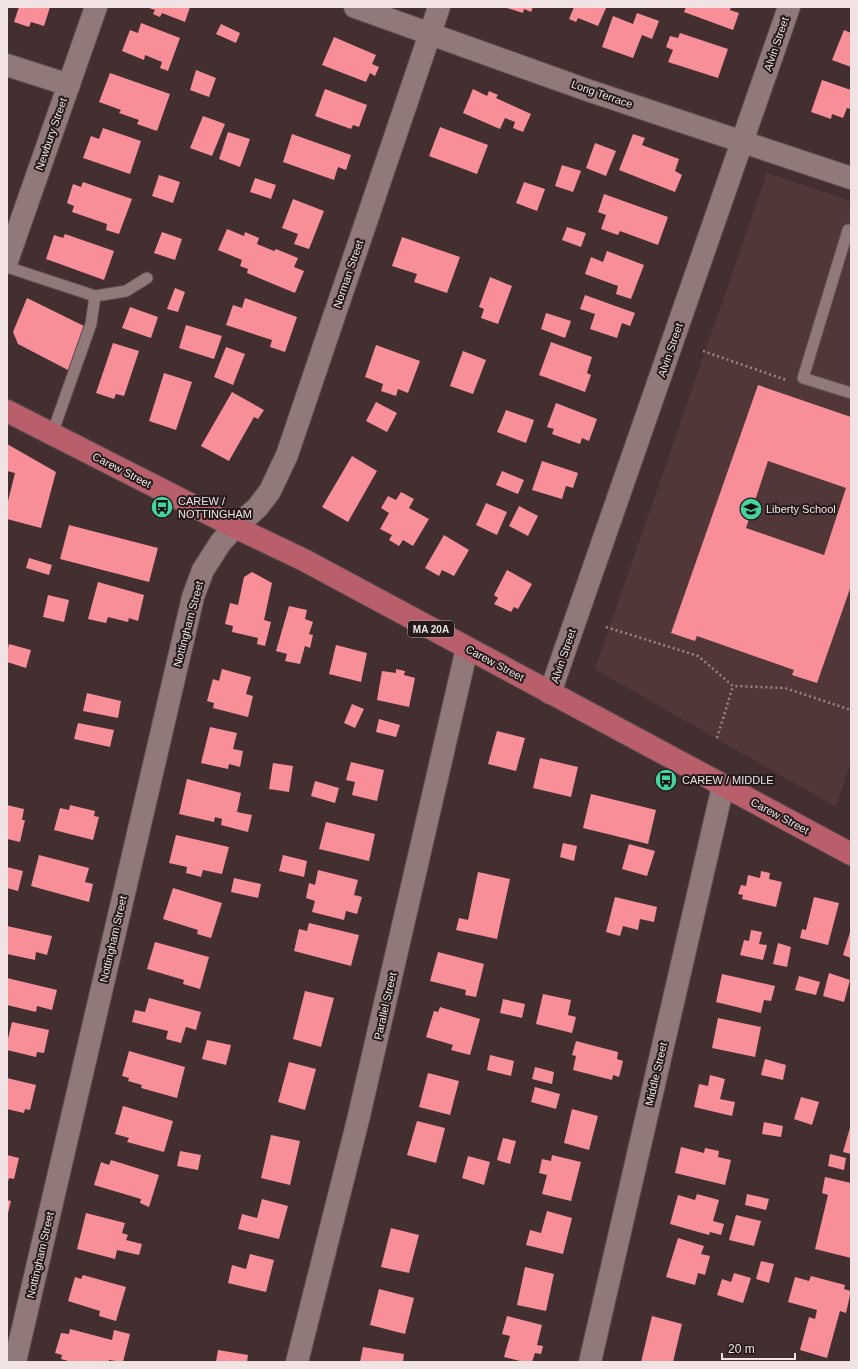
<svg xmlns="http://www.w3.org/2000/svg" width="858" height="1369" viewBox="0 0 858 1369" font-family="Helvetica,sans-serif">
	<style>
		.built { fill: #523738 }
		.building { fill: #f88e97; fill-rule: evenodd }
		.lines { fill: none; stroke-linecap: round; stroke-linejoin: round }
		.service-casing { stroke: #5e4c4d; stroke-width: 13 }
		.minor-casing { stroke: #5e4c4d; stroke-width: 24 }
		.tertiary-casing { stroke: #5e4c4d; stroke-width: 24 }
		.primary-casing { stroke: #5e4c4d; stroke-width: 24 }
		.path { stroke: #998787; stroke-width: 2.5; stroke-dasharray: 2 3; stroke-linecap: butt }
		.service { stroke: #917879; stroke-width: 11 }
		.minor { stroke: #917879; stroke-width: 22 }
		.tertiary { stroke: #917879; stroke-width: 22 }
		.primary { stroke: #b95e6b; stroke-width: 22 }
		.labels { text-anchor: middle; stroke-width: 4; stroke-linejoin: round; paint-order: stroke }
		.shield { fill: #241a1b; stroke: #b4a7a7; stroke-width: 1 }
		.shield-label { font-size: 10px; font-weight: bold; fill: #f1e3e3 }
		.street-label { font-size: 11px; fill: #f1e3e3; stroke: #241a1b }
		.poi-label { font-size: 11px; fill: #f1e3e3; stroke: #241a1b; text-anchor: start }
	</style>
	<rect width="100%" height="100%" fill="#442f30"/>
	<path class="built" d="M767,173L851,201V762L836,807L595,669Z"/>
	<path class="building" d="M19,7H50L44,26L31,22L29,27L14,22Z
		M146,7H190L185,22L162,13L160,17L153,14L155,10Z
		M504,7H533L531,12L524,9L523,13Z
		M574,7H603L606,8L598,26L578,18L576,22L569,19Z
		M686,7H731L730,10L739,13L733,30L684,12Z
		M637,13L659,21L652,39L642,35L633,58L602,47L613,16L633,24Z
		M141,23L180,38L168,71L160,68L162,62L145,55L144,60L122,51L130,30L138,33Z
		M221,24L240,33L236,43L216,34Z
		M844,30L851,33V67L832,60Z
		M680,33L728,49L718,78L668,62L673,50L666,47L670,36L678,38Z
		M334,37L376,55L372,64L379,67L375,76L370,73L366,82L322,65Z
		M196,70L216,78L209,97L190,90Z
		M110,73L170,94L157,131L137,124L139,120L119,113L121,110L99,102Z
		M822,80L851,90V109L847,108L843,118L832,114L831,119L811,112Z
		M325,89L367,105L359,127L353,125L351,129L315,116Z
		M473,89L487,96L489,91L498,95L496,98L531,114L523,132L513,128L515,122L505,118L500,129L463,113Z
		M203,116L225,124L212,156L190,148Z
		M440,127L488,145L477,174L429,156Z
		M103,128L141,141L130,174L83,158L91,136L99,139Z
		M228,132L250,139L240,167L219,159Z
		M292,134L351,155L346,170L338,167L334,180L283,162Z
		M633,134L645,138L642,145L679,159L675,171L682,175L675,192L619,170Z
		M595,143L616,151L606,176L586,168Z
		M562,165L581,171L573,192L555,186Z
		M159,175L180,182L173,203L152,196Z
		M255,178L276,185L271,199L250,192Z
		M83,182L132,199L119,234L106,230L107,224L72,212L74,206L67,203L73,184L81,187Z
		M524,182L545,189L537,211L516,203Z
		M604,194L668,217L658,245L620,231L618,235L601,229L606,215L598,212Z
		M293,199L324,211L309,249L294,244L298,234L282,228Z
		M567,227L586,233L581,247L562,240Z
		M227,229L244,236L245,232L259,238L257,244L274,251L276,249L298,258L294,267L304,271L295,293L247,273L248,269L240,266L242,260L218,250Z
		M162,232L182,239L175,260L154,253Z
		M65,234L114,251L104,280L46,259L54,235L63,238Z
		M402,237L460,257L447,293L414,282L417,274L392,266Z
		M607,251L644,265L631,299L616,294L618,286L585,274L591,257L603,262Z
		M490,277L512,286L498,324L481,318L484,309L479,307Z
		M175,288L185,292L178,312L167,309Z
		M585,295L635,313L630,326L622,323L617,338L590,329L595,314L580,309Z
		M27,298L84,326L68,370L18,344L13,332Z
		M245,298L297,317L285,352L270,347L272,340L226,325L233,305L242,308Z
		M130,307L158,317L151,338L122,328Z
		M546,313L571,321L565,338L541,329Z
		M186,325L222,336L214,359L179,348Z
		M551,342L592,357L587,373L591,375L585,392L539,375Z
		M113,343L139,351L124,396L116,394L114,399L96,393Z
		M376,345L420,361L408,393L398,389L396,396L381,391L383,384L365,377Z
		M226,347L245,354L233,385L214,377Z
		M463,351L486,360L473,394L450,386Z
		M164,373L192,382L176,430L149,421Z
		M758,385L851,417V586L817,683L792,675L794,670L697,636L695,641L671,633ZM768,461L846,488L824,555L746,528Z
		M232,392L264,410L258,419L254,417L229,461L201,446Z
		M376,402L397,413L387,432L366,421Z
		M556,403L597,419L589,441L582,438L580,444L552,434L554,429L547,427Z
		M506,410L534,420L526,443L497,432Z
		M7,444L56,472L41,528L7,519V505L15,473L7,471Z
		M352,456L377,471L348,522L322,507Z
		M542,461L578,473L573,488L566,486L562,499L532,490Z
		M502,471L524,480L518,494L496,485Z
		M401,492L414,499L409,508L429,519L413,546L403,540L399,546L389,540L392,535L380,529L389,513L381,508L388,496L396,500Z
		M486,503L507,512L497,535L476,525Z
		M519,506L538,516L528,536L509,526Z
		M69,525L158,548L149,582L60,559Z
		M444,535L469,550L454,576L442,570L439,576L425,568Z
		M29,558L52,565L49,575L26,568Z
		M507,570L532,584L518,609L514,607L511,612L494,604L498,598L494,595Z
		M252,572L272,583L264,620L271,622L265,646L257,644L258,638L232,632L233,626L225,624L230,603L238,605L244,577Z
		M98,582L144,595L138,621L129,618L128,622L108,617L106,623L88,619Z
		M48,595L69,600L64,622L43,617Z
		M289,606L307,610L305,619L313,622L309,634L313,635L310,648L305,646L300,664L285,661L287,654L276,651Z
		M9,644L31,650L26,668L7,662V652Z
		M336,645L367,653L361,682L329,674Z
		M222,669L251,677L246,694L253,696L248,717L213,708L214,703L207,701L213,679L219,681Z
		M396,669L405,671L404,675L415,678L409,707L377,700L382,671L396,673Z
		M87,693L121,701L118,718L83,711Z
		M352,704L364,709L355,728L344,723Z
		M379,719L400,725L396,737L376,732Z
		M78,723L114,730L110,747L74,739Z
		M210,727L237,733L233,749L243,751L240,767L229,764L228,769L201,763Z
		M497,731L525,738L516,771L488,764Z
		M540,758L578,767L571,797L533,788Z
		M351,762L384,770L377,801L352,795L355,782L346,780Z
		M273,763L293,766L289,792L269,789Z
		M187,779L241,793L237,812L252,815L248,832L221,825L222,819L215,817L214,822L179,814Z
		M315,781L339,788L335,803L311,796Z
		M591,794L656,810L648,844L583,828Z
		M7,805L24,809L22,820H25L20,842L7,839Z
		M70,805L95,811L94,816L99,817L93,840L54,830L60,808L69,810Z
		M326,822L375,834L369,861L319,849Z
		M176,835L229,847L222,874L203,870L201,877L186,873L187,867L169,863Z
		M563,843L577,846L574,861L560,857Z
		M629,844L655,851L647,876L622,869Z
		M39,855L89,868L85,882L93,884L89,902L31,886Z
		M283,855L307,861L304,877L279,871Z
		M7,867L23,871L18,891L7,888Z
		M318,870L358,880L354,895L362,897L357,914L346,911L344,920L312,912L315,901L306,898L309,883L315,885Z
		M761,871L770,873L769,879L782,882L776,907L742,899L743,895L738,894L741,885L746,886L748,875L760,878Z
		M478,872L510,879L497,939L456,930L459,918L468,920Z
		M234,878L261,884L258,898L231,892Z
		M173,888L222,903L211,938L197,934L198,930L163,919Z
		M615,897L657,907L654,922L640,919L638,930L623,926L620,936L606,932Z
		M814,897L839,903L828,945L800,938L802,929L806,930Z
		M309,923L359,935L351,966L294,951L299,929L307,931Z
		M7,926L52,936L47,955L36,952L35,960L7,954Z
		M851,929V958L843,955Z
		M751,930L762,932L759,944L767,945L763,960L740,955L744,940L749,941Z
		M155,942L209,957L200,989L183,984L184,980L147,969Z
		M778,943L791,947L787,967L773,964Z
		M438,952L484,964L476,997L465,995L466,990L430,981Z
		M829,973L850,980L844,1002L823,996Z
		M722,974L775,986L771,1001L764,1000L761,1013L716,1002Z
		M799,976L820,982L816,995L795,990Z
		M7,978L57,990L52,1010L37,1006L36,1012L7,1005Z
		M305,991L334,998L321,1047L293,1039Z
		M543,994L571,1000L568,1015L576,1017L572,1033L536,1024Z
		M149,998L201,1012L196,1030L186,1027L181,1043L166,1039L168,1031L132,1022L135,1010L145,1012Z
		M503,999L525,1004L522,1018L500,1013Z
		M440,1007L480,1019L470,1055L451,1050L453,1045L426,1037L434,1011L438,1012Z
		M718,1018L761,1027L755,1057L712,1048Z
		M12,1022L49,1030L44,1053L37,1052L36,1057L7,1050V1043Z
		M207,1040L231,1045L226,1065L202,1059Z
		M576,1041L618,1052L617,1059L623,1061L619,1077L613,1075L612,1080L573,1070L576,1056L572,1055Z
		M129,1051L185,1067L177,1098L141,1088L142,1085L128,1081L129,1078L122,1076Z
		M490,1055L514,1061L511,1076L487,1070Z
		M765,1059L786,1065L783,1080L761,1075Z
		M289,1062L316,1069L305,1110L278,1102Z
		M535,1067L554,1072L552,1084L532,1079Z
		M428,1073L459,1081L450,1115L419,1107Z
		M710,1075L725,1079L720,1099L735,1102L732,1116L694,1107L699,1084L708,1086Z
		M7,1078L36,1085L30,1110L25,1109L24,1113L7,1109Z
		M535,1087L560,1094L556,1109L531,1102Z
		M801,1097L819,1102L812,1125L794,1119Z
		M123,1106L173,1121L164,1152L127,1142L129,1138L115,1134Z
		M572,1109L598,1116L589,1150L564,1143Z
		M417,1121L445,1128L436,1163L407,1155Z
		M764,1122L783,1126L781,1137L762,1134Z
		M851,1124V1154L843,1152Z
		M271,1135L300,1141L290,1185L261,1178Z
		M503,1138L516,1141L510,1164L497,1160Z
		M681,1147L704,1153L705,1148L719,1151L718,1157L731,1160L725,1185L675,1173Z
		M180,1151L201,1155L198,1170L177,1166Z
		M830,1154L846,1158L844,1170L828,1166Z
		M7,1155L19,1158L14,1179L9,1178L7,1185Z
		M552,1155L581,1162L571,1201L542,1194L547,1175L539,1173L542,1159L551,1161Z
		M468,1156L490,1162L484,1185L462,1178Z
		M111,1160L159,1175L149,1207L140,1203L141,1199L94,1185L101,1162L109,1165Z
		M825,1177L851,1183V1258L815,1249L828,1195L822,1193Z
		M697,1194L719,1200L713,1221L724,1224L721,1235L710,1232L709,1235L670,1224L678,1195L695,1200Z
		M747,1194L769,1199L766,1210L745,1205Z
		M262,1199L288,1206L279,1239L238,1229L242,1214L257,1218Z
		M7,1200L11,1201L8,1213H7Z
		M547,1211L572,1218L563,1254L526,1245L530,1230L541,1233Z
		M86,1213L125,1223L122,1233L128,1235L126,1240L142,1244L139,1255L117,1250L115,1259L77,1249Z
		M736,1215L761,1221L754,1246L729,1240Z
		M391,1228L419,1235L409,1273L381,1267Z
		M678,1238L704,1246L701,1254L710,1256L705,1275L698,1273L695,1285L666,1277Z
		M250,1254L274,1260L266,1292L228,1283L232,1265L246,1269Z
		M761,1261L774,1264L769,1283L756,1279Z
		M525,1267L554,1274L546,1311L517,1305Z
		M734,1273L751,1278L743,1303L717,1295L722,1279L731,1282Z
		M83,1275L126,1287L116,1321L99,1316L100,1311L68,1301L75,1277L81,1279Z
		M811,1276L845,1285L844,1289L851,1291L846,1313L840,1311L827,1358L800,1350L809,1317L815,1319L817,1310L788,1302L795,1277L809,1281Z
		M379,1289L414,1298L405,1334L370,1325Z
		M507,1316L542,1325L537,1345L543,1346L541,1354L535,1353L532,1362H524L504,1357L510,1336L502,1334Z
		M652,1316L682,1324L673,1362H641Z
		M70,1329L112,1340L114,1330L130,1334L123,1362L109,1360V1362H72L61,1359L62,1355L55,1353L61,1333L69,1334Z
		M363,1347L404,1354L403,1362H360Z
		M218,1350L248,1355L247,1362H216Z"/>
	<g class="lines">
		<g class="service-casing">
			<path id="service" d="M851,231L848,230L803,378L851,393
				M7,267L95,296L91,324L52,434
				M95,296L126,291L147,278"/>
		</g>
		<g class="minor-casing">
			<path id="minor" d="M355,7L587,90L851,178
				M7,65L69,85
				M235,527L257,508L270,491L287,455L439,7
				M550,693L789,7
				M297,1362L358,1120L467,648
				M590,1362L723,786"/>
		</g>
		<g class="tertiary-casing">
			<path id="tertiary" d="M7,261L96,7
				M15,1362L193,597L203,570L221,542L235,527"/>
		</g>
		<g class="primary-casing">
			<path id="primary" d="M7,411L235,527L304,560L851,854"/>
		</g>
		<path class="path" d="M703,351L786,380
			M606,627L698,656L733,686L785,688L851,710
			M717,738L733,686"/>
		<use href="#service" class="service"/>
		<use href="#minor" class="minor"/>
		<use href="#tertiary" class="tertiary"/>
		<use href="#primary" class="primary"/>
	</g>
	<defs>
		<g id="bus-disc" transform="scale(1.15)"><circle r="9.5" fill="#43d4a0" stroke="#241a1b"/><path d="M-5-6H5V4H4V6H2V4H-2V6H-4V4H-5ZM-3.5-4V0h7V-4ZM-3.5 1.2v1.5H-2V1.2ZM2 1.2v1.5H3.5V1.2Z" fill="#111"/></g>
		<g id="school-disc" transform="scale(1.15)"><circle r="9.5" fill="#43d4a0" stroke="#241a1b"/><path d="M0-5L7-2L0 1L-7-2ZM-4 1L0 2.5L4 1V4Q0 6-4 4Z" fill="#111"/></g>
	</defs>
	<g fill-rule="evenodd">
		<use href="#bus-disc" x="162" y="507"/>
		<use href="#school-disc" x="751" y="509"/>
		<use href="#bus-disc" x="666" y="780"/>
	</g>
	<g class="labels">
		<rect class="shield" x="408" y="621" width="46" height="16" rx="3"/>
		<g class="shield-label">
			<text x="431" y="633">MA 20A</text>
		</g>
		<g class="street-label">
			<text transform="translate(776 44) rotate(-71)" y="4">Alvin Street</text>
			<text transform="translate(602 94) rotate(19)" y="4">Long Terrace</text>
			<text transform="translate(51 134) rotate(-71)" y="4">Newbury Street</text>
			<text transform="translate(348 274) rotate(-71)" y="4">Norman Street</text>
			<text transform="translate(670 350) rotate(-71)" y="4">Alvin Street</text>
			<text transform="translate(122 470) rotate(27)" y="4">Carew Street</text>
			<text transform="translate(188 624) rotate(-75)" y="4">Nottingham Street</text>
			<text transform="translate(563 656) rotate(-71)" y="4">Alvin Street</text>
			<text transform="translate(495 663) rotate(28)" y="4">Carew Street</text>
			<text transform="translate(780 816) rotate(28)" y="4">Carew Street</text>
			<text transform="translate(113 939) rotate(-77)" y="4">Nottingham Street</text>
			<text transform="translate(385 1006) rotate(-77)" y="4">Parallel Street</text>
			<text transform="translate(656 1074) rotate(-77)" y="4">Middle Street</text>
			<text transform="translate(40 1255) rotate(-77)" y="4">Nottingham Street</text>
		</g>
		<g class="poi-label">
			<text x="178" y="505">CAREW /<tspan x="178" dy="13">NOTTINGHAM</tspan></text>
			<text x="766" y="513">Liberty School</text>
			<text x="682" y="784">CAREW / MIDDLE</text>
		</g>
	</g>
	<rect width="858" height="1369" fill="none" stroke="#f1e3e3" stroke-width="16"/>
	<path d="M722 1353v6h73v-6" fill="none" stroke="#f1e3e3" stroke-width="2"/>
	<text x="728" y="1353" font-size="12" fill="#f1e3e3" stroke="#241a1b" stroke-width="3" paint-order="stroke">20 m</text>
</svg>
